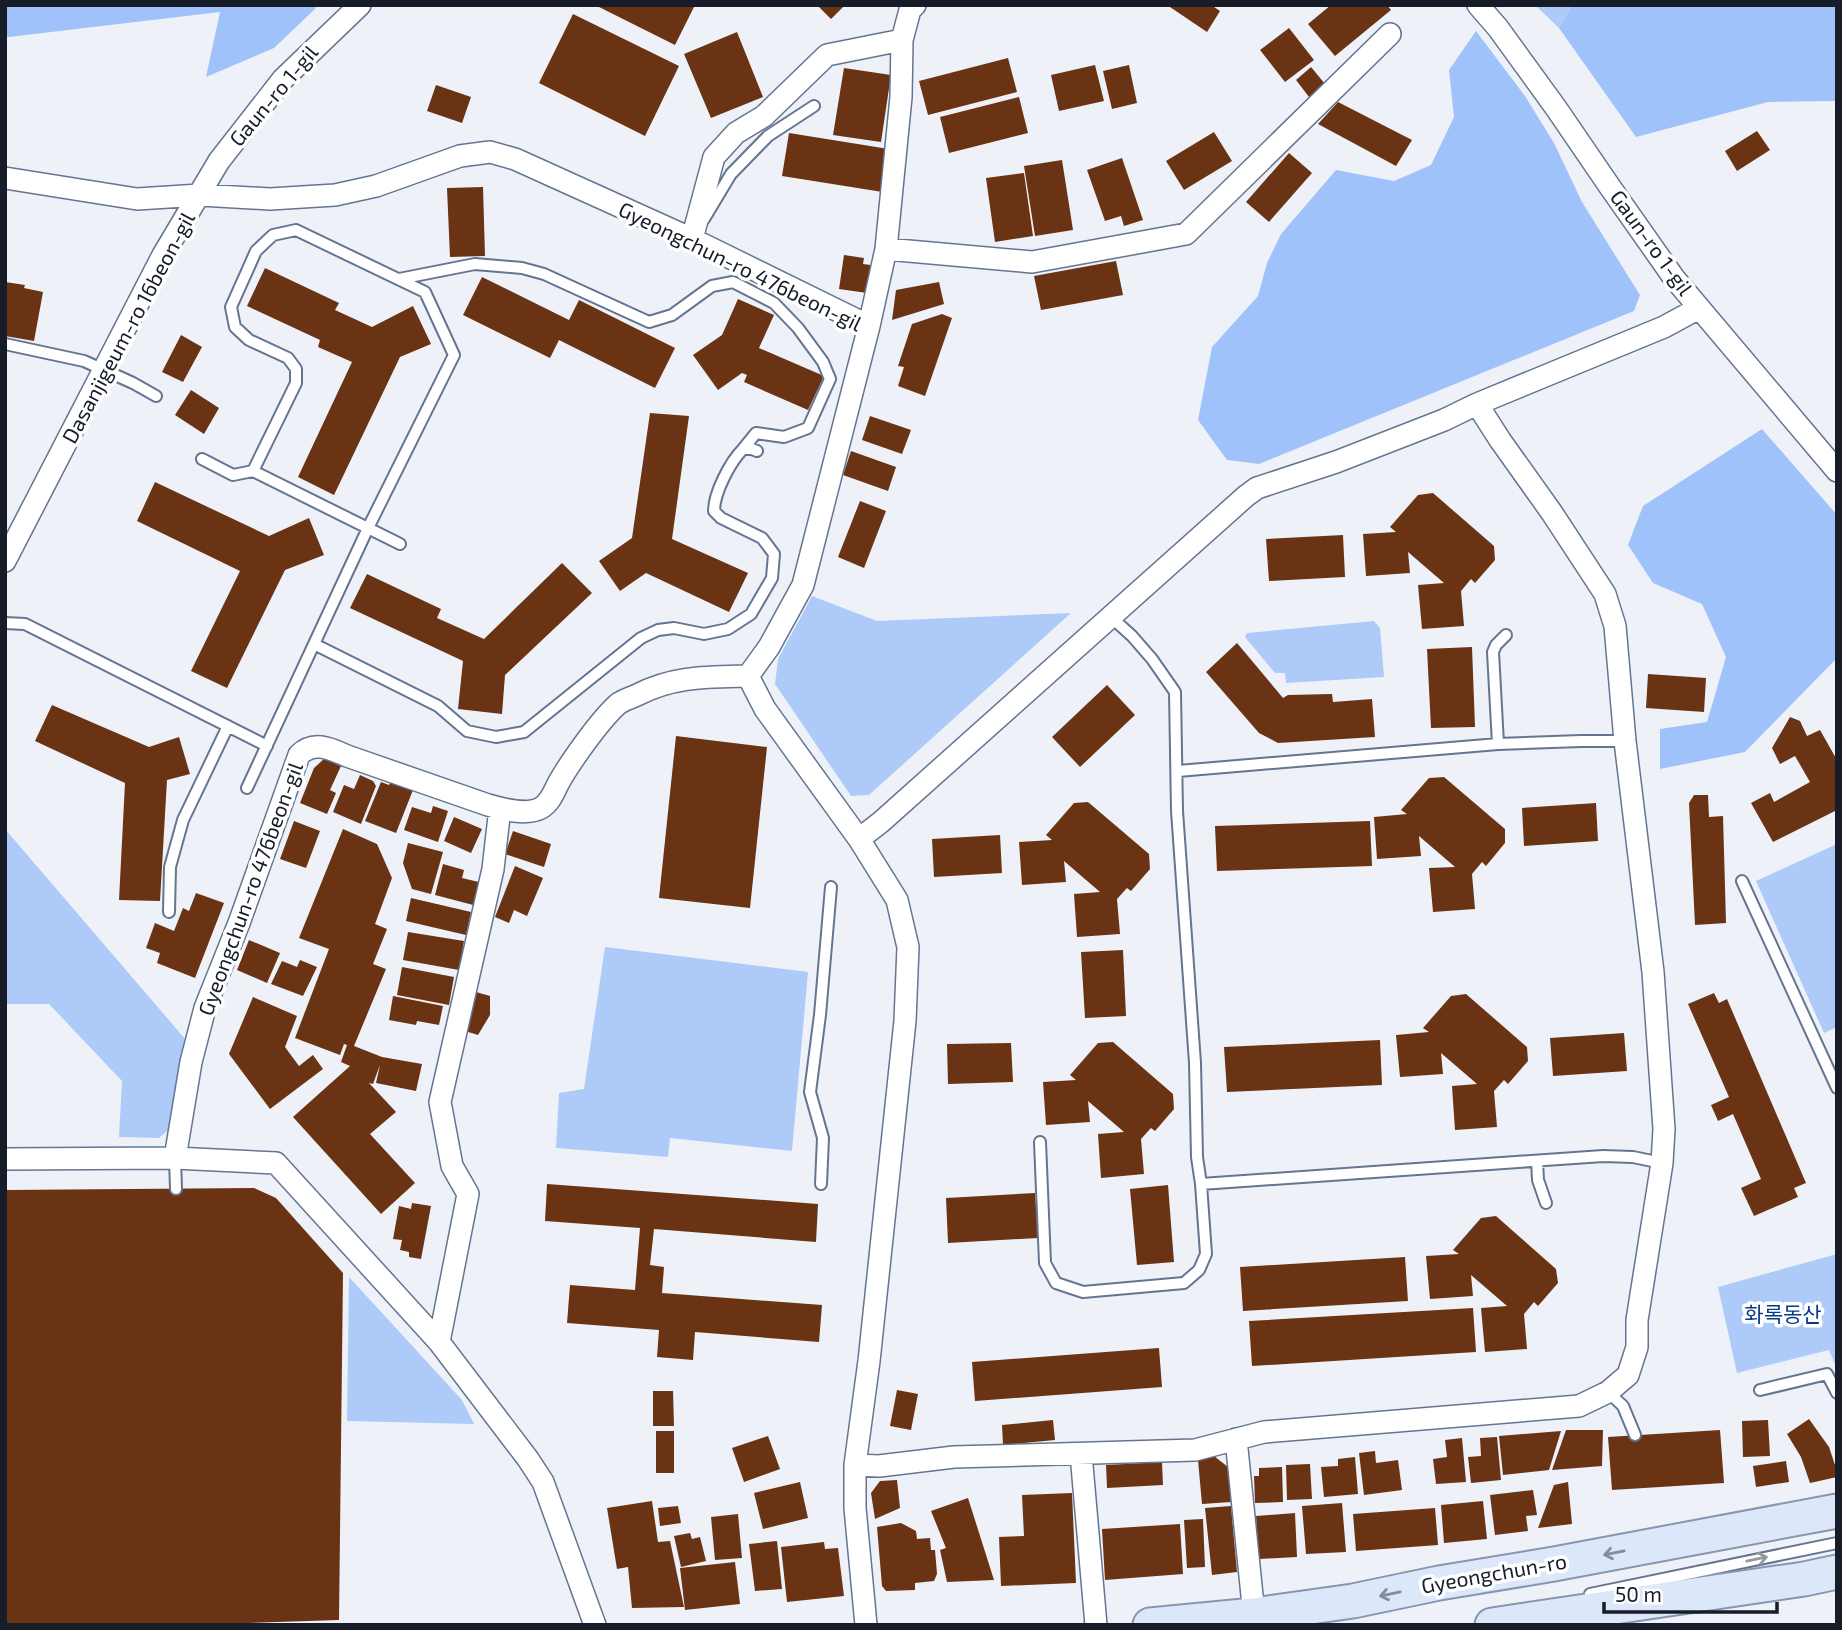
<svg xmlns="http://www.w3.org/2000/svg" width="1842" height="1630" viewBox="0 0 1842 1630" font-family="'Exo 2','Noto Sans KR',sans-serif">
	<style>
		.green { fill: #adcaf9 }
		.forest { fill: #a0c2fa }
		.building { fill: #6a3314 }
		.lines { fill: none; stroke-linecap: round; stroke-linejoin: round }
		.service-casing { stroke: #647591; stroke-width: 14 }
		.minor-casing { stroke: #647591; stroke-width: 24 }
		.primary-casing { stroke: #8796af; stroke-width: 37 }
		.service { stroke: #fff; stroke-width: 10 }
		.minor { stroke: #fff; stroke-width: 21 }
		.primary { stroke: #dce7fa; stroke-width: 33 }
		.oneway { stroke: #838c9c }
		.oneway2 { stroke: #96999e }
		.labels { text-anchor: middle; stroke-width: 7; stroke-linejoin: round; paint-order: stroke }
		.street-label { font-size: 21px; fill: #161d28; stroke: #fff }
		.park-label { font-size: 21px; fill: #083987; stroke: #fff }
	</style>
	<rect width="100%" height="100%" fill="#eef2f8"/>
	<path class="green" d="M1535,5H1572L1559,28Z
		M812,596L877,621L1071,613L869,795L851,796L775,684L778,659Z
		M1374,621L1380,628L1384,677L1286,683L1285,673H1275L1245,637L1247,633Z
		M5,829L186,1040L173,1126L159,1138L119,1137L122,1081L49,1004H5Z
		M1837,844V1027L1824,1033L1756,881Z
		M605,947L808,972L792,1151L670,1138L668,1157L556,1148L559,1093L584,1089Z
		M1837,1254V1369L1829,1350L1737,1373L1718,1287Z
		M349,1277L462,1400L474,1424L347,1421Z"/>
	<path class="forest" d="M5,5H316L315,9L274,48L206,77L220,12L9,37L5,36Z
		M1572,5H1837V101L1768,102L1636,137L1559,28Z
		M1476,31L1525,96L1554,143L1582,202L1640,295L1634,311L1259,464L1227,460L1198,420L1212,347L1258,296L1267,263L1281,234L1336,170L1394,181L1431,165L1454,117L1449,70Z
		M1762,429L1837,515V658L1745,752L1660,769V729L1707,722L1726,657L1702,604L1653,583L1628,545L1643,506Z"/>
	<path class="building" d="M595,5H695L675,45Z
		M817,5H845L831,19Z
		M1167,5H1211L1220,11L1207,32Z
		M1331,5H1387L1391,10L1335,56L1308,24Z
		M573,14L679,66L645,136L539,83Z
		M1289,28L1314,60L1285,82L1260,50Z
		M737,32L763,97L711,118L684,54Z
		M1008,58L1017,92L928,115L919,81Z
		M1095,65L1104,101L1059,111L1051,75Z
		M1129,65L1137,103L1112,109L1103,71Z
		M1311,67L1325,84L1309,97L1296,80Z
		M844,68L891,75L881,142L833,135Z
		M436,85L471,97L462,123L427,111Z
		M1019,97L1028,133L949,153L940,117Z
		M1338,102L1412,140L1396,166L1318,124Z
		M1757,131L1770,150L1737,171L1725,151Z
		M1214,132L1232,161L1184,190L1166,161Z
		M789,133L895,150L889,193L782,176Z
		M1289,153L1312,173L1269,222L1246,202Z
		M1122,158L1143,220L1124,226L1121,216L1105,221L1087,170Z
		M1062,160L1073,230L1035,236L1024,166Z
		M1024,173L1033,236L995,242L986,178Z
		M483,187L485,256L450,257L447,188Z
		M844,255L864,258L863,264L878,266L874,294L839,289Z
		M1116,261L1123,295L1041,310L1034,276Z
		M265,268L339,303L335,310L372,327L413,306L431,344L400,357L334,495L298,477L352,362L318,347L320,340L247,306Z
		M482,277L569,320L579,300L675,348L655,388L559,340L550,358L463,315Z
		M5,282L25,285L24,288L43,292L34,341L5,336Z
		M939,282L944,304L892,320L896,290Z
		M738,299L774,315L759,348L824,376L808,410L744,382L747,375L742,373L718,390L693,355L722,335Z
		M942,314L952,318L925,396L898,386L904,367L898,366L912,324Z
		M181,335L202,347L183,382L162,372Z
		M191,390L219,408L204,434L175,415Z
		M650,413L689,416L672,539L748,573L729,612L646,573L620,591L599,561L632,538Z
		M870,416L911,430L902,454L862,440Z
		M851,451L896,467L888,491L843,475Z
		M155,482L269,536L309,518L324,555L285,570L227,688L191,671L240,571L137,521Z
		M1433,493L1494,546L1495,560L1475,583L1471,579L1461,591L1464,626L1422,629L1418,585L1444,583L1408,552L1410,573L1366,576L1363,534L1396,532L1390,527L1418,495Z
		M860,501L886,511L864,568L838,557Z
		M1343,535L1345,577L1269,581L1266,539Z
		M562,563L592,593L505,675L502,714L458,709L463,661L350,608L367,574L441,609L437,618L484,639Z
		M1237,643L1283,698L1288,695L1332,694L1333,702L1372,699L1375,737L1278,743L1259,733L1206,672Z
		M1472,647L1475,727L1431,728L1427,649Z
		M1648,674L1706,678L1704,712L1646,708Z
		M1107,685L1135,715L1080,767L1052,737Z
		M52,705L149,747L179,737L190,774L167,780L160,901L119,900L125,783L35,741Z
		M1790,717L1800,721L1807,736L1820,730L1837,760V810L1773,842L1751,803L1770,793L1774,802L1810,782L1795,756L1780,764L1772,748Z
		M676,736L767,747L750,908L659,898Z
		M324,759L341,766L330,790L336,793L327,814L300,803L314,768Z
		M360,775L373,781L376,786L361,824L333,812L344,785L354,789Z
		M1444,777L1505,829V843L1486,866L1482,862L1472,874L1475,909L1433,912L1429,868L1455,867L1419,836L1421,856L1377,859L1374,817L1407,814L1401,810L1429,778Z
		M391,781L413,790L396,833L365,821L381,782L389,785Z
		M1694,795H1708L1709,817L1723,816L1726,923L1695,925L1689,803Z
		M1088,802L1149,854L1150,869L1131,891L1127,888L1117,899L1120,934L1077,937L1074,894L1100,892L1064,861L1066,882L1022,885L1019,842L1052,840L1046,835L1074,803Z
		M1596,803L1598,841L1524,846L1522,808Z
		M433,806L448,811L438,842L404,830L412,807L431,813Z
		M454,817L482,829L471,853L444,841Z
		M294,821L320,831L306,868L280,859Z
		M1370,821L1372,866L1217,871L1215,826Z
		M343,829L377,844L392,878L375,924L387,929L373,964L386,969L354,1046L382,1057L422,1064L416,1091L376,1083L380,1065L373,1084L369,1083L396,1112L370,1134L415,1183L381,1214L293,1117L350,1066L341,1062L347,1045L344,1044L340,1055L295,1038L329,949L299,938Z
		M513,831L551,844L544,867L505,854Z
		M1000,835L1002,873L934,877L932,839Z
		M408,843L443,852L431,894L412,889L403,863Z
		M443,864L464,870L462,878L483,883L477,906L435,895Z
		M515,866L543,878L527,916L514,910L509,923L495,917Z
		M196,893L224,903L195,978L157,963L160,953L146,948L155,923L174,931L183,908L189,911Z
		M411,898L471,912L466,935L406,921Z
		M408,932L464,941L459,970L403,960Z
		M249,940L280,953L267,983L237,970Z
		M1123,950L1126,1016L1085,1018L1081,952Z
		M300,960L317,967L303,996L271,984L282,961L297,967Z
		M402,967L454,977L449,1005L397,995Z
		M476,992L490,996V1015L478,1035L465,1031Z
		M1714,993L1719,1003L1727,999L1806,1183L1794,1188L1798,1197L1754,1216L1741,1188L1761,1179L1733,1114L1718,1121L1711,1105L1729,1097L1688,1004Z
		M1466,994L1527,1047L1528,1061L1508,1084L1504,1080L1494,1091L1497,1127L1455,1130L1452,1086L1477,1084L1441,1053L1443,1074L1400,1077L1396,1035L1429,1032L1423,1028L1451,996Z
		M393,996L443,1006L439,1025L417,1021L416,1025L389,1020Z
		M253,997L297,1016L285,1047L299,1066L313,1055L323,1069L270,1109L229,1054Z
		M1624,1033L1627,1071L1553,1076L1550,1038Z
		M1380,1040L1382,1085L1227,1092L1224,1047Z
		M1113,1042L1173,1094L1174,1109L1155,1131L1151,1128L1141,1139L1144,1174L1101,1178L1098,1134L1124,1132L1088,1101L1090,1122L1046,1125L1043,1082L1076,1080L1070,1075L1098,1043Z
		M1011,1043L1013,1082L948,1084L947,1044Z
		M547,1184L818,1204L816,1242L654,1229L650,1265L664,1267L662,1293L822,1305L819,1342L695,1332L693,1360L657,1357L659,1330L567,1323L570,1285L635,1290L640,1228L545,1221Z
		M1168,1185L1174,1262L1137,1265L1130,1189Z
		M254,1188L276,1198L343,1273L339,1620L182,1625H5V1190Z
		M1035,1193L1038,1238L948,1243L946,1198Z
		M412,1203L431,1206L421,1259L409,1257V1252L400,1250L402,1240L393,1239L399,1206L411,1209Z
		M1496,1216L1556,1269L1558,1283L1538,1306L1534,1302L1524,1314L1527,1349L1485,1352L1481,1308L1507,1306L1471,1275L1473,1296L1430,1299L1426,1256L1459,1254L1453,1250L1481,1218Z
		M1405,1257L1408,1301L1243,1311L1240,1267Z
		M1473,1308L1476,1352L1252,1366L1249,1321Z
		M1159,1348L1162,1387L975,1401L972,1362Z
		M897,1390L918,1394L911,1430L890,1426Z
		M653,1391H673L674,1426H653Z
		M1809,1419L1829,1447L1837,1471V1477L1810,1483L1801,1457L1787,1434Z
		M1053,1420L1055,1440L1003,1445L1002,1425Z
		M1768,1420L1770,1456L1743,1457L1742,1421Z
		M1566,1430H1603L1602,1466L1552,1470Z
		M1720,1430L1724,1483L1612,1490L1608,1437Z
		M656,1431H674V1473H656Z
		M1561,1431L1549,1470L1503,1475L1499,1436Z
		M768,1436L780,1469L744,1482L732,1448Z
		M1497,1437L1501,1480L1471,1483L1468,1457L1481,1456L1480,1438Z
		M1462,1438L1466,1482L1436,1484L1433,1459L1447,1457L1445,1440Z
		M1375,1451L1376,1463L1398,1460L1402,1490L1364,1495L1359,1453Z
		M1214,1456L1228,1467L1231,1502L1202,1504L1198,1460Z
		M1355,1457L1358,1494L1324,1497L1321,1467L1338,1466V1459Z
		M1786,1461L1789,1482L1756,1487L1753,1466Z
		M1162,1462L1163,1485L1107,1488L1106,1465Z
		M1310,1464L1312,1499L1287,1500L1286,1465Z
		M1282,1467L1283,1502L1255,1503L1254,1476H1259V1468Z
		M897,1480L900,1508L875,1519L871,1493L880,1481Z
		M800,1482L808,1518L763,1529L754,1493Z
		M1568,1482L1572,1524L1538,1528L1554,1485Z
		M1533,1490L1537,1515L1526,1516L1528,1531L1495,1535L1490,1495Z
		M1072,1493L1076,1583L1001,1586L999,1537L1024,1536L1022,1495Z
		M968,1498L994,1580L947,1582L940,1550L946,1548L931,1511Z
		M652,1501L658,1542L670,1541L684,1607L632,1608L628,1567L617,1569L607,1508Z
		M1483,1501L1487,1539L1444,1543L1441,1505Z
		M1342,1503L1346,1552L1306,1554L1302,1506Z
		M678,1506L681,1523L660,1526L658,1508Z
		M1231,1506L1237,1572L1212,1575L1205,1508Z
		M1435,1508L1438,1545L1356,1551L1353,1514Z
		M1295,1513L1297,1557L1259,1559L1256,1516Z
		M738,1514L742,1558L715,1560L711,1517Z
		M1203,1519L1205,1567L1187,1568L1184,1520Z
		M901,1523L916,1531L917,1539L930,1538L931,1550H935L937,1574L934,1581L915,1583V1590L886,1591L882,1586L877,1527Z
		M1180,1524L1183,1574L1105,1580L1102,1529Z
		M690,1533L692,1539L700,1537L706,1561L681,1567L674,1536Z
		M777,1541L782,1589L755,1591L749,1544Z
		M824,1542L825,1549L838,1548L844,1596L787,1602L781,1547Z
		M735,1562L740,1604L685,1610L680,1568Z"/>
	<g class="lines">
		<g class="service-casing">
			<path id="service" d="M704,219L731,174L768,136L814,106
				M399,279L475,264L522,268L544,274L649,322L672,315L712,286L733,282L774,303L798,328L823,362L830,379L808,428L784,437L756,433L743,449
				M5,344L84,361L133,383L156,396
				M202,459L233,475L253,471L400,544
				M5,623L25,624L267,746
				M314,644L438,706L467,731L496,737L524,732L641,638L658,630L674,628L704,634L728,629L751,614L772,578L774,554L762,538L721,518L714,511C714,493 730,462 743,449H752L757,451
				M1498,744L1493,652L1496,645L1506,635
				M1178,771L1498,744L1581,741H1625
				M247,788L368,528L454,355L425,292L296,230L273,235L256,251L231,307L235,327L249,340L288,358L296,369V383L253,471
				M1742,881L1837,1088
				M169,912L170,867L183,820L228,726
				M1040,1142L1045,1263L1056,1283L1083,1292L1184,1283L1199,1270L1206,1254L1201,1184L1197,1157L1195,1063L1177,811L1175,692L1152,659L1132,636L1112,618
				M175,1158L176,1189
				M1537,1161L1538,1180L1546,1203
				M821,1184L823,1138L810,1092L820,1015L831,887
				M1201,1184L1603,1156L1633,1157L1662,1163
				M1760,1390L1827,1374L1837,1393
				M1608,1392L1623,1406L1635,1435
				M1590,1594L1837,1543"/>
		</g>
		<g class="minor-casing">
			<path id="minor" d="M1478,5L1498,28L1556,108L1610,187L1674,278L1837,471
				M5,178L137,199L200,195L270,199L335,195L376,186L460,156L490,152L515,159L692,239L869,326L803,585L769,647L748,676C707,677 674,676 637,695C631,698 623,700 618,704C600,720 571,761 559,782C554,791 551,802 541,808C526,816 502,809 488,805L347,756C331,749 314,740 299,755L239,923L205,1008L191,1062L175,1158L276,1163L439,1342L528,1459L543,1482L595,1625
				M692,239L714,157L736,133L764,116L827,55L902,40
				M886,249L901,97L902,40L910,10L915,5
				M869,326L886,249L1032,262L1186,234L1390,34
				M5,561L163,255L219,161L283,79L360,5
				M748,676L765,709L859,839L897,900L908,947L905,1021L869,1361L855,1465V1508L866,1625
				M859,839L881,822C1003,713 1125,605 1246,496L1257,488L1336,462L1444,420L1477,404L1664,327L1699,308
				M5,1159L175,1158
				M439,1342L468,1194L452,1166L440,1102L493,869L500,808
				M1236,1439L1254,1615
				M1081,1454L1096,1625
				M855,1465L879,1466L954,1457L1195,1450L1264,1432L1579,1406L1608,1392L1628,1375L1637,1347V1320L1662,1163L1664,1129L1653,972L1625,741L1615,626L1605,594L1552,513L1500,440L1477,404"/>
		</g>
		<g class="primary-casing">
			<path id="primary" d="M1150,1625L1254,1615L1353,1601L1439,1583L1554,1564L1837,1511
				M1492,1625L1804,1579L1837,1572"/>
		</g>
		<use href="#service" class="service"/>
		<use href="#minor" class="minor"/>
		<use href="#primary" class="primary"/>
	</g>
	<defs><path id="oneway-shaft" d="M-6 0H5M1.5-3L5.5 0L1.5 3" fill="none" stroke-width="1.6" stroke-linecap="round" stroke-linejoin="round" transform="scale(1.75)"/></defs>
	<g class="oneway">
		<use href="#oneway-shaft" transform="translate(1614 1553) rotate(169)"/>
		<use href="#oneway-shaft" transform="translate(1390 1594) rotate(168)"/>
	</g>
	<use class="oneway2" href="#oneway-shaft" transform="translate(1757 1559) rotate(-12)"/>
	<g class="labels">
		<g class="street-label">
			<text transform="translate(274 96) rotate(-50)" y="7">Gaun-ro 1-gil</text>
			<text transform="translate(1651 243) rotate(54)" y="7">Gaun-ro 1-gil</text>
			<text transform="translate(740 267) rotate(26)" y="7">Gyeongchun-ro 476beon-gil</text>
			<text transform="translate(129 328) rotate(-62)" y="7">Dasanjigeum-ro 16beon-gil</text>
			<text transform="translate(251 889) rotate(-70)" y="7">Gyeongchun-ro 476beon-gil</text>
			<text transform="translate(1494 1574) rotate(-10)" y="7">Gyeongchun-ro</text>
		</g>
		<g class="park-label">
			<text x="1783" y="1322">화록동산</text>
		</g>
	</g>
	<rect width="1842" height="1630" fill="none" stroke="#161d28" stroke-width="14"/>
	<path d="M1604 1602v10h173v-10" fill="none" stroke="#161d28" stroke-width="3.5"/>
	<text x="1615" y="1602" font-size="21" fill="#161d28" stroke="#ffffff" stroke-width="5" paint-order="stroke">50 m</text>
</svg>
